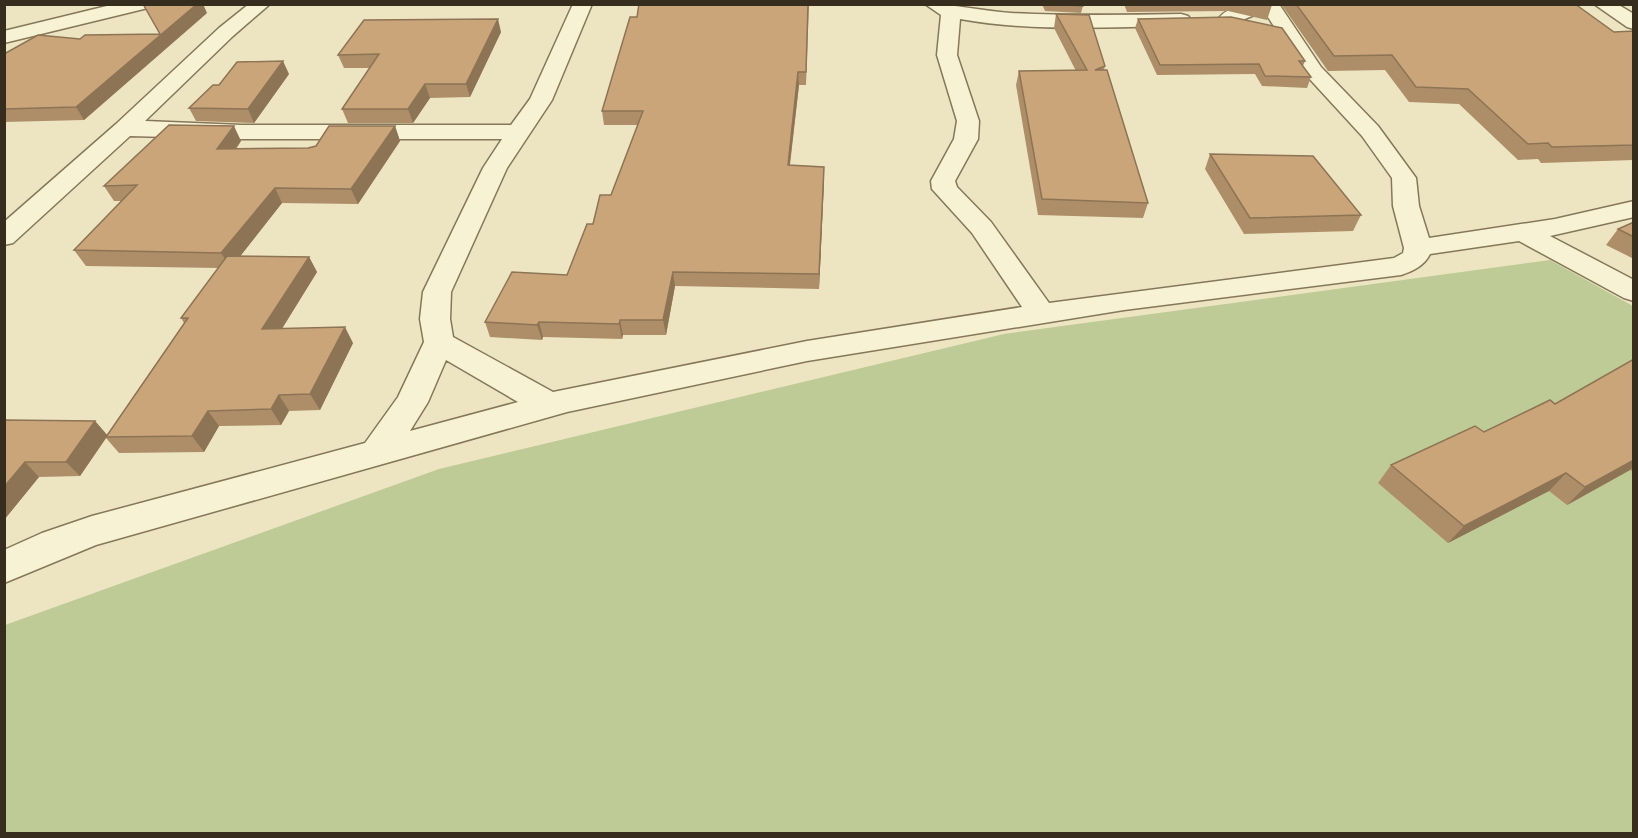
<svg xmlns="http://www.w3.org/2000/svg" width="1638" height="838" viewBox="0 0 1638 838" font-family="'Noto Serif',serif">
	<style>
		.green { fill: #becb96 }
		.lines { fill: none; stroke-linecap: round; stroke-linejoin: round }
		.street-casing { stroke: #86775a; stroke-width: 3 }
		.street { fill: #f8f2d5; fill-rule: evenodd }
		.wall { fill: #ae8e68 }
		.shaded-wall { fill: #8d7455 }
		.building { fill: #caa579; stroke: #8d7455; stroke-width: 1.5 }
	</style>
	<rect width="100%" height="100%" fill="#ede5c2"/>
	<path class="green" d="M1550,260L1633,306V833L5,834V625L439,469L1004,334Z"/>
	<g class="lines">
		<g class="street-casing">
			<path id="street" d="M115,4H150L148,8L4,43V31Z
				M249,4H270L233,36L145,121L242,125H511L530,99L573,4H592L552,100L507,168L451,292L450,319L453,337L553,392L807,341L1022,307L972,233L932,189L931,181L954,139L957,121L937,55L941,15L925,4C954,4 982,11 1011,13C1068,16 1124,15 1181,14L1188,16L1191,20L1188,24L1181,26C1108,27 1032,32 960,19L957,55L979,121L978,139L955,181L957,187L991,222L1049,303L1394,258L1403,253L1404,248L1393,206L1392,178L1362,136L1306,75L1264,11L1235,23H1221L1218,19C1230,2 1261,4 1279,4L1321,67L1378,126L1416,178L1419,206L1429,238L1555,219L1634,201V217L1550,236L1634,280V301L1624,298L1519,241L1430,254C1424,266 1413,271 1401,275L1124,310L807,361L567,412L96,545L4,583V550L42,533L92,516L365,443L398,397L424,342L420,319L423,292L483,168L502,139H242L130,136L13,243L4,245V222L116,124L219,28ZM446,360L518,402L410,431L428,402Z
				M1594,4H1617L1634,14V29L1627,27Z"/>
		</g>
		<use href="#street" class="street"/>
	</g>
	<path class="wall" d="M639,4H809L806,85H799L790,165L824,181L819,289L675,286L666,335H623L622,339L543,337L542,340L490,337L485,322L567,275L593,224L611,195L638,125H604L602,111L637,17Z
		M1042,4H1083V6L1081,13L1045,11Z
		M1124,4H1272V5L1267,20L1228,11L1127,12Z
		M1281,4H1575L1614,32L1634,31V160L1541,163L1538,159L1518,160L1459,104L1409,102L1385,70L1328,71Z
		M207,13L84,120L4,122V54L80,39L160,34Z
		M1056,14L1105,66L1104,70L1148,203L1143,218L1038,215L1016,85L1019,71H1076L1054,28Z
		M1138,19L1305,61L1303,66L1311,77L1307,88L1262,86L1255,74L1157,75L1135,28Z
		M501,32L470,97L430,98L413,123H348L342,109L370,68H344L338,55Z
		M289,74L254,123L196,121L189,108L219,85Z
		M395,126L400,141L358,204L282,203L240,256L309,257L317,272L282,328L353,343L320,410L289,411L281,425L219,426L204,452L119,453L106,438L80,476L39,477L4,520V420L95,421L107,435L184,323L181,318L219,268L86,266L74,250L122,201H114L104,186L241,141L236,149L308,148Z
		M1210,154L1361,215L1353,231L1244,234L1205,169Z
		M1634,222V259L1606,245L1618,229Z
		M1634,359V472L1630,470L1567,505L1549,491L1448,543L1378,483L1391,465L1484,432L1555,404Z"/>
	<path class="shaded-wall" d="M197,4H203L207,13L84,120L76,107Z
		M498,19L501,32L470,97L466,84Z
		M283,61L289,74L254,123L248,109Z
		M798,72L799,85L788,179V165Z
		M425,84L430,98L413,123L408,109Z
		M234,126L241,141L225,164L217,149Z
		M395,126L400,141L358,204L351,189Z
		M824,167V181L819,289V274Z
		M275,188L282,203L231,268L221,253Z
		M309,257L317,272L272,345L262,329Z
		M673,272L675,286L666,335L663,320Z
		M620,320L623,335L622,339L619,324Z
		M539,322L543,337L542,340L537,325Z
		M345,327L353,343L320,410L310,394Z
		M279,395L289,411L281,425L271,409Z
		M208,411L219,426L204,452L192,436Z
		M95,421L108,436L106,437V438L80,476L66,462Z
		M1634,460V466L1630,470L1567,505L1585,487Z
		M25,462L39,477L4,520V487Z
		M1566,473L1549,491L1448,543L1464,526Z"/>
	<path class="building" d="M143,4H197L76,107L4,109V54L38,35L80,39L85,35L160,34Z
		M639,4H808L806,72H798L788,165L824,167L819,274L673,272L663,320H620L619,324L539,322L537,325L485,322L512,272L567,275L587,224H593L600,195H611L643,111H602L630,17H637Z
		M1052,4H1083V6Z
		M1296,4H1575L1614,32L1634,31V145L1552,147L1548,143L1528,144L1468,89L1416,87L1392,55L1334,56Z
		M1056,14L1089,15L1105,66L1095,70H1107L1148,203L1042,199L1019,71L1087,70Z
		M1231,17L1282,28L1305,61H1299L1311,77L1265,76L1259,64L1160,65L1138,19Z
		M498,19L466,84H425L408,109H342L379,54L338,55L364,20Z
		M283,61L248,109L189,108L213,85H219L237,62Z
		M169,125L234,126L217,149L308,148L316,146L329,126H395L351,189L275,188L221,253L74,250L137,185L104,186Z
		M1210,154L1313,156L1361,215L1250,218Z
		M1634,222V237L1618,229Z
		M227,256L309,257L262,329L345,327L310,394L279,395L271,409L208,411L192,436L106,437L188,318H181Z
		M1634,359V460L1585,487L1566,473L1464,526L1391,465L1475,426L1484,432L1550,400L1555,404Z
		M4,420L95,421L66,462H25L4,487Z"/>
	<rect width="1638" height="838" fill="none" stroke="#362d1e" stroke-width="12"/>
</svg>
